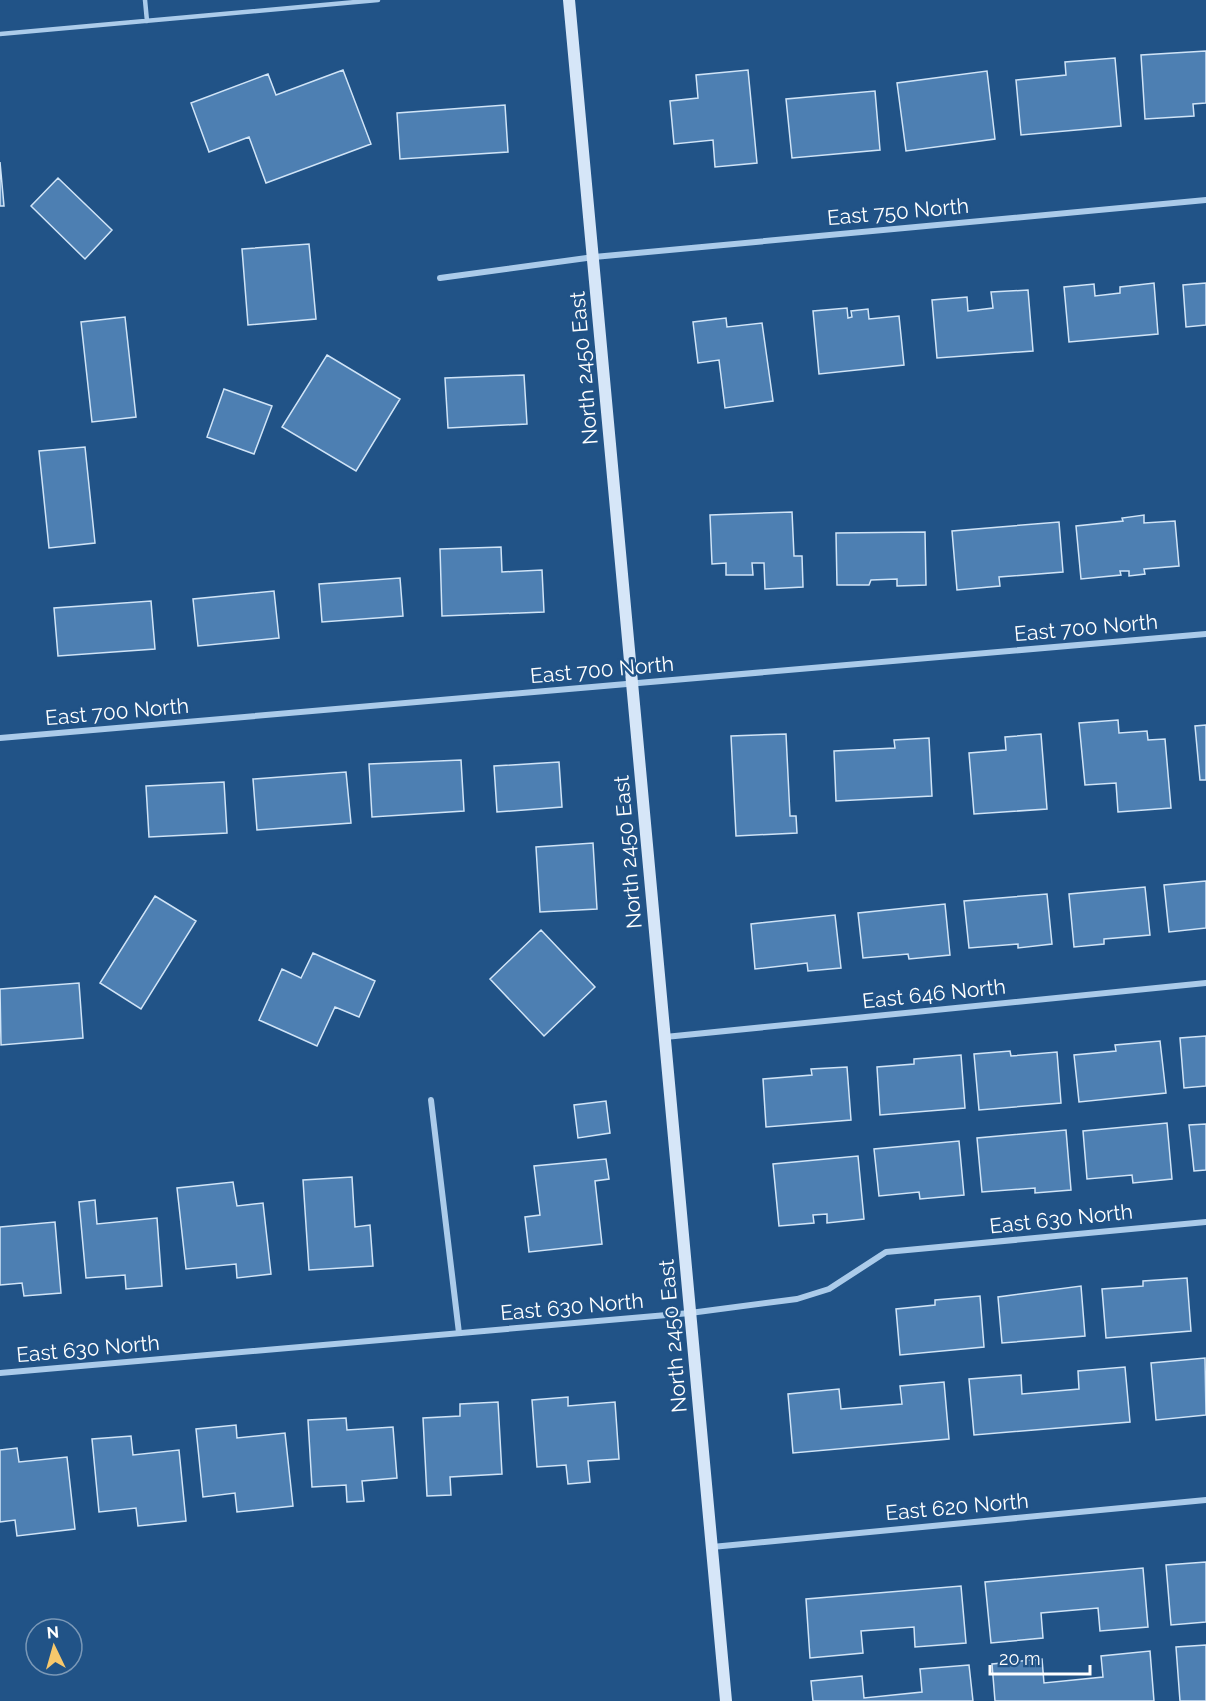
<svg xmlns="http://www.w3.org/2000/svg" width="1206" height="1701" viewBox="0 0 1206 1701" font-family="Raleway,sans-serif">
	<style>
		.building { fill: #4d7fb2; stroke: #d0e4f7; stroke-width: 1.5 }
		.lines { fill: none; stroke-linecap: round; stroke-linejoin: round }
		.lane { stroke: #abcbea; stroke-width: 4.5 }
		.street { stroke: #abcbea; stroke-width: 6 }
		.secondary { stroke: #d6e6f8; stroke-width: 12 }
		.labels { text-anchor: middle; stroke-width: 5; stroke-linejoin: round; paint-order: stroke }
		.street-label { font-size: 21px; fill: #fff; stroke: #215387 }
	</style>
	<rect width="100%" height="100%" fill="#215387"/>
	<path class="building" d="M1206,51V103L1193,104L1194,116L1145,119L1141,55Z
		M1115,58L1121,126L1021,135L1016,80L1066,75L1065,62Z
		M343,70L371,144L266,183L249,137L209,152L191,103L268,74L276,95Z
		M748,70L757,163L715,167L713,140L674,144L670,101L698,98L696,75Z
		M987,71L995,139L906,151L897,83Z
		M875,91L880,150L792,158L786,99Z
		M505,105L508,152L400,159L397,113Z
		M0,162L4,206H0Z
		M58,178L112,230L85,259L31,206Z
		M309,244L316,319L248,325L242,249Z
		M1154,283L1158,334L1069,342L1064,287L1094,284L1095,296L1120,293V287Z
		M1206,283V325L1186,327L1183,285Z
		M1028,290L1033,351L937,358L932,300L967,297L968,311L993,308L991,292Z
		M847,308L848,318L852,317L851,311L868,309L869,319L899,316L904,365L819,374L813,311Z
		M125,317L136,417L92,422L81,322Z
		M726,318L727,327L762,323L773,401L725,408L719,360L698,363L693,322Z
		M327,355L400,399L356,471L282,427Z
		M524,375L527,424L448,428L445,378Z
		M224,389L272,406L254,454L207,437Z
		M85,447L95,543L49,548L39,451Z
		M792,512L794,556H802L803,587L765,589L764,563H752L753,575H726V563L712,564L710,515Z
		M1144,515V523L1175,521L1179,566L1144,569L1145,574L1129,576V571H1120L1121,575L1081,579L1076,526L1123,521L1122,518Z
		M1059,522L1063,572L999,577L1000,586L957,590L952,531Z
		M925,532L926,585L897,586V579L871,580L869,585H837L836,533Z
		M501,547L502,572L542,570L544,612L442,616L440,549Z
		M400,578L403,616L322,622L319,584Z
		M274,591L279,638L198,646L193,599Z
		M151,601L155,649L58,656L54,608Z
		M1118,720L1119,733L1147,731L1148,740L1165,739L1171,808L1118,812L1116,783L1085,785L1079,723Z
		M1206,725V780H1200L1195,726Z
		M786,734L790,816H796L797,833L736,836L731,736Z
		M1041,734L1047,809L974,814L969,753L1006,750L1005,737Z
		M929,738L932,796L836,801L834,751L895,748L894,740Z
		M461,760L464,811L372,817L369,764Z
		M559,762L562,807L497,812L494,766Z
		M346,772L351,823L257,830L253,779Z
		M224,782L227,833L149,837L146,786Z
		M593,843L597,909L540,912L536,847Z
		M1206,881V928L1169,932L1164,885Z
		M1145,887L1150,935L1104,939V944L1074,947L1069,894Z
		M1047,894L1052,944L1018,948V944L969,948L964,901Z
		M155,896L196,921L141,1009L100,983Z
		M945,904L950,955L909,959L908,954L863,958L858,913Z
		M835,915L841,968L808,971L807,963L755,969L751,924Z
		M541,930L595,987L544,1036L490,979Z
		M313,953L375,981L359,1017L335,1007L317,1046L259,1020L282,969L301,978Z
		M79,983L83,1038L1,1045L0,989Z
		M1206,1036V1086L1184,1088L1180,1038Z
		M1160,1041L1166,1093L1079,1102L1074,1055L1116,1051L1115,1045Z
		M1010,1051L1011,1056L1057,1052L1061,1103L979,1110L974,1054Z
		M961,1055L965,1108L880,1115L877,1067L914,1064V1059Z
		M847,1067L851,1120L766,1127L763,1079L812,1075L811,1069Z
		M606,1101L610,1133L578,1138L574,1105Z
		M1167,1123L1172,1179L1133,1183L1132,1175L1087,1179L1083,1131Z
		M1206,1124V1170L1194,1171L1189,1125Z
		M1066,1130L1071,1190L1035,1193V1188L982,1192L977,1138Z
		M959,1141L964,1195L920,1199L919,1192L879,1196L874,1149Z
		M858,1156L864,1219L827,1223V1214L813,1215L814,1223L779,1226L773,1164Z
		M606,1159L609,1179L595,1181L602,1244L529,1252L525,1217L540,1215L534,1166Z
		M352,1177L355,1227L370,1225L373,1266L309,1270L303,1180Z
		M233,1182L237,1206L263,1203L271,1274L237,1278L236,1264L186,1269L177,1188Z
		M95,1200L97,1224L157,1218L162,1286L126,1289L125,1275L86,1278L79,1202Z
		M55,1222L61,1293L24,1296L22,1283L0,1285V1227Z
		M1187,1278L1191,1331L1106,1338L1102,1289L1143,1286V1281Z
		M1081,1286L1085,1336L1002,1343L998,1297Z
		M980,1296L984,1347L900,1355L896,1309L935,1305V1300Z
		M1205,1358L1206,1415L1156,1420L1151,1363Z
		M1125,1367L1130,1422L974,1435L969,1379L1021,1375L1022,1394L1079,1389L1078,1371Z
		M944,1382L949,1439L793,1453L788,1394L839,1389L841,1409L902,1404L900,1386Z
		M568,1397V1406L615,1402L619,1459L588,1461L590,1482L568,1484L566,1465L537,1467L532,1400Z
		M498,1402L502,1474L450,1477L451,1495L427,1496L423,1418L460,1416V1404Z
		M346,1418L347,1430L393,1427L397,1478L362,1481L364,1501L347,1502L346,1485L312,1487L308,1420Z
		M236,1425L237,1438L285,1433L293,1506L237,1512L235,1493L203,1497L196,1429Z
		M131,1436L133,1455L179,1450L186,1521L138,1526L136,1508L99,1512L92,1439Z
		M17,1448L19,1462L67,1457L75,1529L17,1536L15,1520L0,1522V1450Z
		M1206,1562V1622L1171,1625L1166,1565Z
		M1143,1568L1148,1627L1100,1631L1098,1608L1041,1613L1043,1638L991,1643L985,1582Z
		M961,1586L966,1643L915,1647L914,1627L861,1631L863,1653L810,1658L806,1599Z
		M1206,1645V1701H1180L1176,1647Z
		M1150,1651L1154,1701H995L992,1664L1042,1659L1044,1683L1103,1677L1101,1656Z
		M969,1665L973,1701H813L811,1681L862,1676L864,1698L922,1692L920,1669Z"/>
	<g class="lines">
		<path class="lane" d="M145,0L147,21
			M0,34L378,0"/>
		<path class="street" d="M440,278L594,257L1206,200
			M0,738L1206,634
			M665,1037L1206,983
			M431,1100L459,1333
			M0,1373L690,1313L797,1299L829,1289L886,1252L1206,1222
			M712,1547L1206,1500"/>
		<path class="secondary" d="M569,0L726,1701"/>
	</g>
	<g class="labels">
		<g class="street-label">
			<text transform="translate(898 212) rotate(-5)" y="7">East 750 North</text>
			<text transform="translate(584 368) rotate(-95)" y="7">North 2450 East</text>
			<text transform="translate(1086 628) rotate(-5)" y="7">East 700 North</text>
			<text transform="translate(602 670) rotate(-5)" y="7">East 700 North</text>
			<text transform="translate(117 712) rotate(-5)" y="7">East 700 North</text>
			<text transform="translate(628 852) rotate(-95)" y="7">North 2450 East</text>
			<text transform="translate(934 994) rotate(-6)" y="7">East 646 North</text>
			<text transform="translate(1061 1219) rotate(-6)" y="7">East 630 North</text>
			<text transform="translate(572 1307) rotate(-5)" y="7">East 630 North</text>
			<text transform="translate(673 1336) rotate(-95)" y="7">North 2450 East</text>
			<text transform="translate(88 1349) rotate(-5)" y="7">East 630 North</text>
			<text transform="translate(957 1507) rotate(-5)" y="7">East 620 North</text>
		</g>
	</g>
	<g transform="translate(54 1647) rotate(355)"><circle r="28" fill="#215387" stroke="#7a98b7" stroke-width="1.5"/>
	<path d="M0-4.5L10 22L0 15L-10 22Z" fill="#f7c86c"/>
	<text y="-9" font-size="16" font-weight="bold" text-anchor="middle" fill="#ffffff">N</text>
	</g>
	<path d="M990 1665v9h100v-9" fill="none" stroke="#ffffff" stroke-width="3"/>
	<text x="999" y="1665" font-size="18" fill="#ffffff" stroke="#215387" stroke-width="4.5" paint-order="stroke">20 m</text>
</svg>
